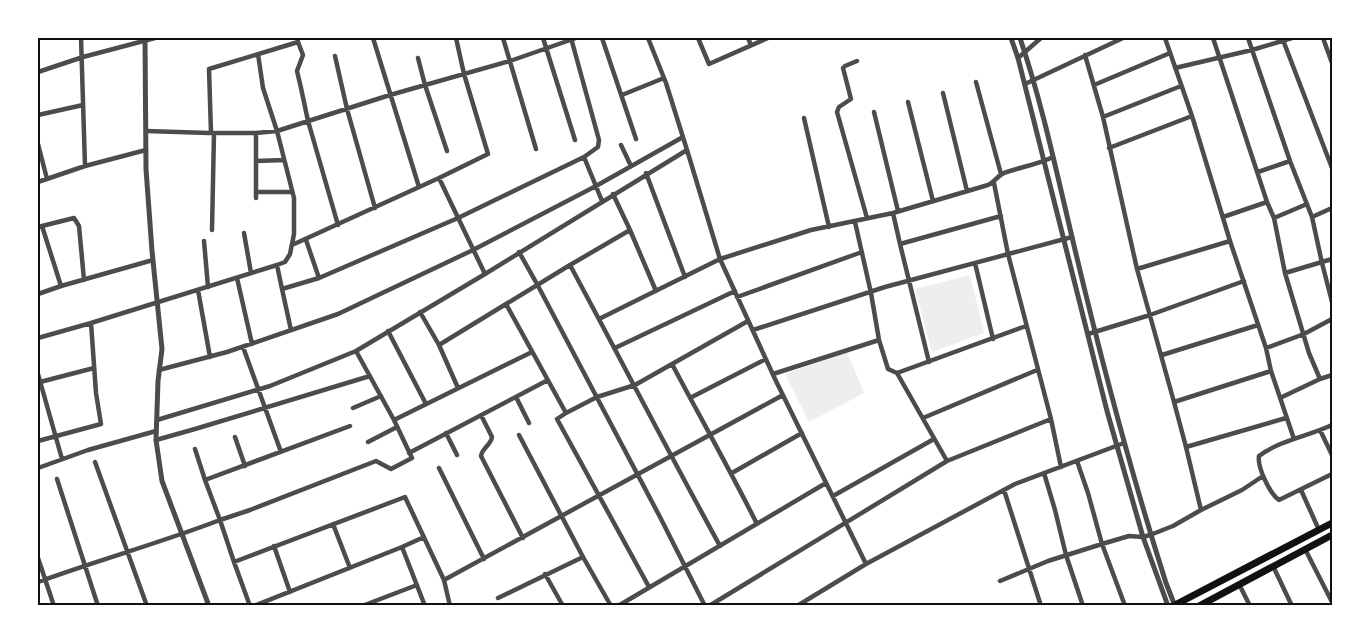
<svg xmlns="http://www.w3.org/2000/svg" width="1370" height="643" viewBox="0 0 1370 643" font-family="'Source Sans 3',sans-serif">
	<style>
		.green { fill: #eee }
		.lines { fill: none; stroke-linecap: round; stroke-linejoin: round }
		.minor { stroke: #4c4c4c; stroke-width: 4.5 }
		.tertiary { stroke: #4c4c4c; stroke-width: 5 }
		.trunk { stroke: #111; stroke-width: 7 }
		.neatline { fill: none; stroke: #111; stroke-width: 2 }
	</style>
	<rect width="100%" height="100%" fill="#fff"/>
	<path class="green" d="M970,275L984,333L932,352L915,289Z
		M847,352L864,393L809,422L785,374Z"/>
	<g class="lines">
		<path class="minor" d="M81,38L85,166
			M373,38L419,187
			M503,38L536,149
			M543,38L575,140
			M602,38L636,139
			M648,38L666,83L687,150
			M698,38L709,64L768,38
			M748,38L751,45
			M1165,38L1192,116L1230,241L1266,348L1271,371L1294,439
			M1213,38L1267,202L1274,218L1285,273L1309,353L1320,379L1280,398
			M1248,38L1290,161L1312,217
			M1323,38L1332,63
			M1283,40L1332,168
			M298,42L303,55L297,71L301,88L308,121L338,225
			M258,54L263,88L277,131L294,198V234L290,254L285,262L277,265
			M1085,55L1103,117L1137,269L1174,402
			M335,56L347,109L375,208
			M418,58L425,85L447,151
			M1018,58L1041,38
			M857,61L845,66L843,68L851,99L839,107L837,112L867,218
			M1175,68L1252,50L1292,38
			M38,72L83,57L155,38
			M976,82L1001,174
			M1025,84L1123,38
			M1094,85L1170,53
			M943,93L967,191
			M622,95L664,78
			M908,102L933,201
			M874,112L898,211
			M38,115L83,105
			M1103,117L1181,86
			M804,118L829,227
			M146,131L209,133H256L277,131L390,95L510,61L576,38
			M211,133L209,69L298,42L297,38
			M256,133V198
			M38,144L47,179
			M621,145L631,166
			M1109,148L1192,116
			M584,157L602,201
			M1053,157C1037,165 1020,167 1004,173C998,175 995,182 988,185L893,213L811,230L720,259L775,379L866,564L1015,484L1124,443
			M256,161L284,160
			M1258,172L1290,161
			M646,173L685,277
			M439,178L488,154L464,74L456,38
			M38,182L85,166L146,150
			M994,183L1008,254L1051,419L1061,467
			M256,192H292
			M1332,208L1312,217L1322,263L1332,302
			M893,213L900,244
			M1223,217L1267,202
			M1274,218L1307,204
			M855,222L871,293L879,340
			M42,226L74,218L79,226L84,280
			M38,227L42,226L61,286L38,294
			M212,230L214,133
			M630,230L656,291
			M244,233L251,273
			M306,240L319,278
			M204,241L208,287
			M292,245L439,178L485,274
			M519,252L537,284L660,517L705,606
			M975,263L993,339
			M570,265L630,230L613,194
			M1137,269L1230,241
			M1285,273L1332,259
			M237,278L252,344
			M61,286L153,260
			M198,290L210,357
			M737,297L862,252
			M506,304L570,265C620,358 669,453 720,546
			M420,312L439,345L506,304L566,413L597,397L635,385L748,321
			M291,330L282,289L319,278L458,218L584,157L598,147L599,140L571,38
			M753,330L885,287L1072,237
			M388,331L426,404
			M1088,334L1150,315L1244,281
			M38,338L91,323L277,265L282,289
			M439,345L458,388
			M243,347L281,452
			M615,348L735,291
			M1266,348L1304,334L1332,319
			M356,351L394,420
			M1162,355L1258,325
			M929,362L900,244L1001,216
			M672,364C700,417 730,470 757,524
			M159,370L227,352L338,314L473,250L596,186L683,137
			M1271,371L1174,402L1186,447L1286,418
			M897,373L1026,326
			M38,374L62,459
			M773,374L879,340L888,369L897,373L947,461
			M1320,379L1332,375
			M40,382L94,368
			M516,397L529,423
			M690,398L766,359
			M353,408L381,396
			M566,413L557,419L649,587
			M481,415L492,437C491,445 482,448 481,456L523,538
			M923,418L1037,370
			M157,420L270,386L356,351L485,274L687,150L720,259L599,319
			M1332,425C1309,436 1280,440 1259,456C1257,467 1270,494 1279,500L1332,474
			M350,426L205,480L220,520L250,510L376,461L391,469L412,458L394,420L532,352
			M1320,430L1332,455
			M446,433L457,455
			M235,437L245,466
			M156,440L195,429L370,376
			M38,441L101,424L96,393L91,323
			M368,442L397,427
			M195,449L205,480
			M409,453L548,380
			M1077,461L1088,493L1102,544L1124,603
			M95,462L147,606
			M38,468L88,450L156,431
			M439,468L484,559
			M732,473L802,433
			M1044,473L1055,510L1066,555L1083,606
			M57,479L98,606
			M1004,490L1041,606
			M1301,490L1319,530
			M833,496L934,439
			M1201,510L1242,490L1263,476
			M333,524L350,568
			M274,546L290,592
			M402,547L424,537
			M1305,549L1332,602
			M583,557L611,606
			M38,558L54,606
			M234,562L250,606
			M1273,566L1292,606
			M545,574L563,606
			M1000,581L1048,561L1102,544L1129,536L1143,537L1150,535L1173,526L1201,510L1186,447
			M38,582C98,560 160,543 220,520L234,562L405,497L444,580
			M1239,584L1250,606
			M498,598L583,557L519,435
			M254,606L402,547L425,606
			M362,606L417,585
			M450,606L444,580L783,395
			M618,606L826,483
			M709,606L947,461L1051,419
			M797,606L866,564"/>
		<path class="tertiary" d="M145,38L146,169L152,251L162,349L158,381L156,440L162,481L209,606
			M1011,38L1018,58L1107,411L1143,537L1168,606
			M1020,38C1044,109 1059,184 1077,258C1103,367 1132,476 1166,583L1175,606"/>
		<path class="trunk" d="M1173,606L1332,523
			M1199,606L1332,535"/>
	</g>
	<rect width="1370" height="643" fill="none" stroke="#ffffff" stroke-width="78"/>
	<rect x="39" y="39" width="1292" height="565" class="neatline"/>
</svg>
